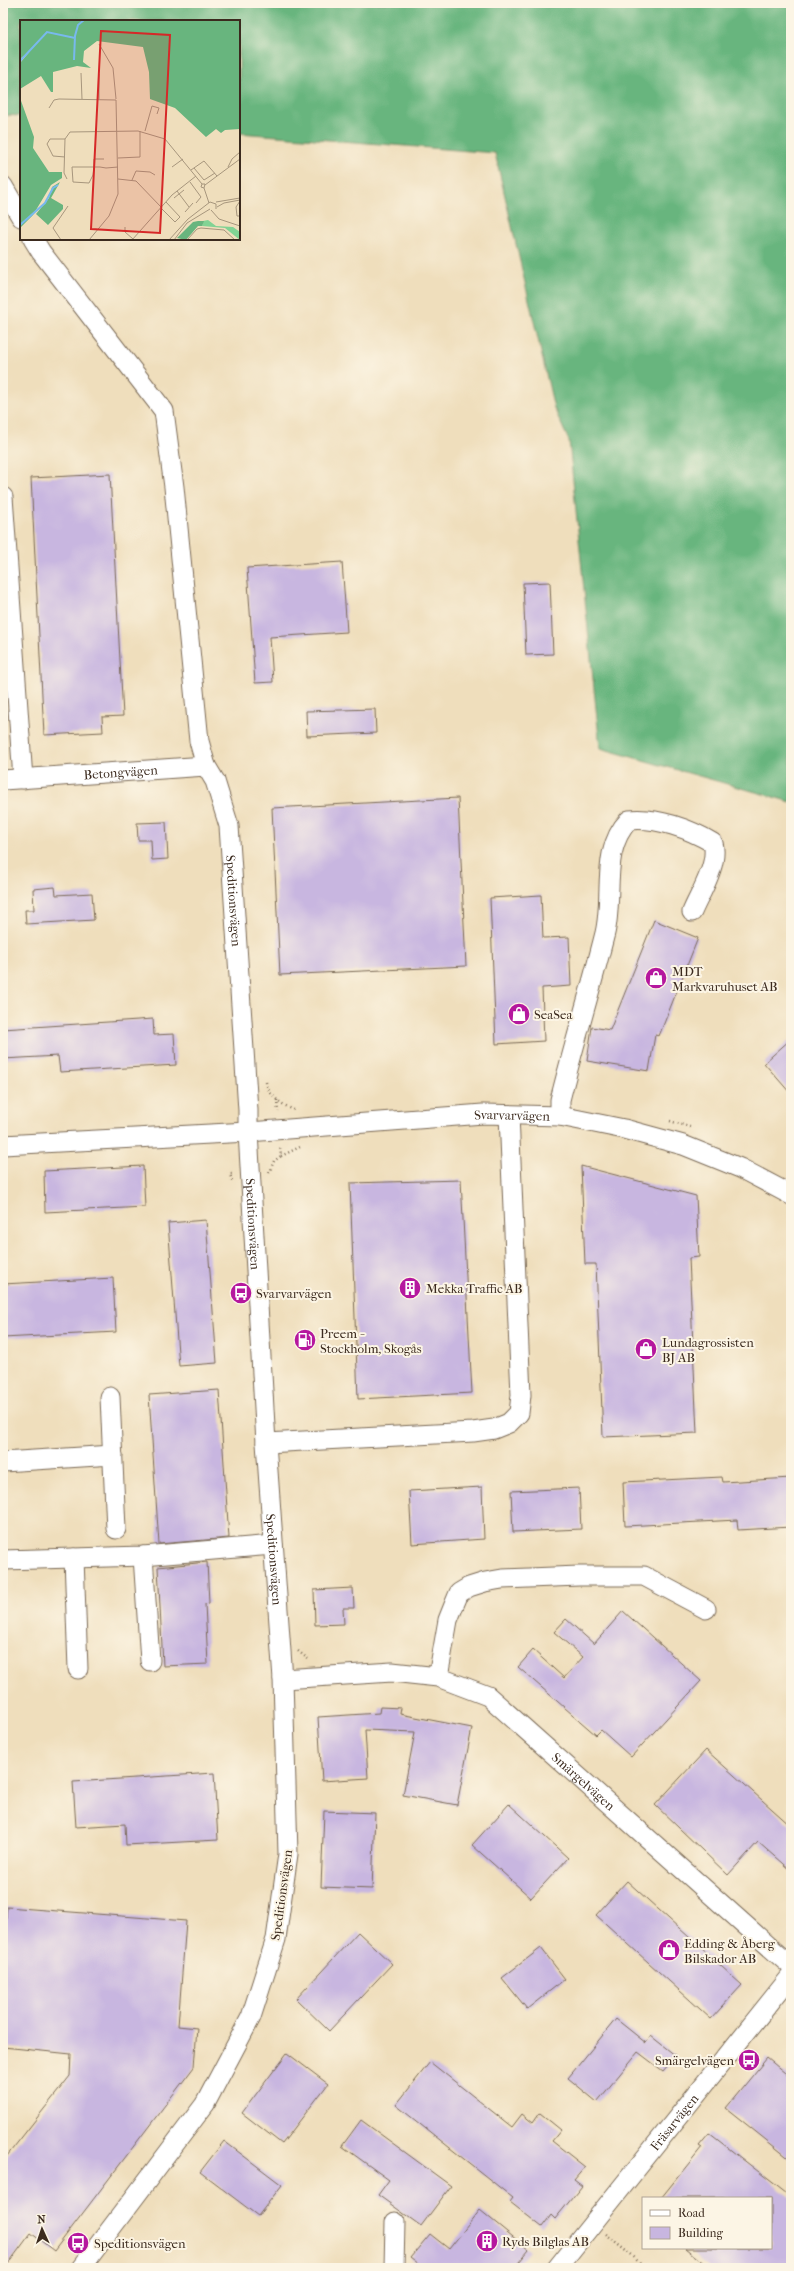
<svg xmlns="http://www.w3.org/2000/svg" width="794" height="2271" viewBox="0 0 794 2271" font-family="'IM FELL French Canon',serif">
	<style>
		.forest { fill: #68b57e; stroke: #52704e }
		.building { fill: #c8b6e0 }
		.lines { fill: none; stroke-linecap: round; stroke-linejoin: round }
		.minor-casing { stroke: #7a6955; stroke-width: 21 }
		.path { stroke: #7a6955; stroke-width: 2.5; stroke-dasharray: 1 3; stroke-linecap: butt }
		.minor { stroke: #fff; stroke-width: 19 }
		.labels { text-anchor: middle; stroke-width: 4; stroke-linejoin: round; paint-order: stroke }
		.street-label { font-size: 13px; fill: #3b2a1e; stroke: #fcf5e5 }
		.poi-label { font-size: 13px; fill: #3b2a1e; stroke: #fcf5e5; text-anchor: start }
		.inset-river { fill: none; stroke: #78b9ed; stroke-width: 2 }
		.inset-road { fill: none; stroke: #a7967d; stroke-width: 1 }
		.view { fill: #d62828; fill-opacity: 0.15; stroke: #d62828; stroke-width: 2 }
		.inset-edge { fill: none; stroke: #3b2a1e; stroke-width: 2 }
	</style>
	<rect width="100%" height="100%" fill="#fcf5e5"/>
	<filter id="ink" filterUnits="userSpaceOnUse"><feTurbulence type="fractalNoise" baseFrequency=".025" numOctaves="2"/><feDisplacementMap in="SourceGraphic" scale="8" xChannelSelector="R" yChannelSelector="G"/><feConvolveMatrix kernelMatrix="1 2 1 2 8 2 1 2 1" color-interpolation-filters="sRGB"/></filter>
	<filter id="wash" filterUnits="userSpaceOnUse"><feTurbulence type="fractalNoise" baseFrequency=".012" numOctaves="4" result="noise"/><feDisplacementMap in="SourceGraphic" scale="16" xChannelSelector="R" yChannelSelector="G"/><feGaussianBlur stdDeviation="0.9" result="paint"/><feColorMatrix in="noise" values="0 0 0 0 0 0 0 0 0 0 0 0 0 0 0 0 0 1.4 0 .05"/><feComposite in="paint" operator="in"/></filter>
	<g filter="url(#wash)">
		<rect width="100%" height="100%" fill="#efdebc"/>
		<path class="forest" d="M3,3H791V802L600,748L569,441L554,408L495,153L239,133V21H21V116L3,115Z"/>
		<g id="blocks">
			<path class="building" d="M110,474L123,716L102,717L103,732L44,735L31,478Z
				M342,562L347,632L270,637L273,682L255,683L247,568Z
				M550,582L553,654L526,655L523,583Z
				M375,709L376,733L307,736L306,711Z
				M458,798L466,966L280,975L272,808Z
				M166,822L168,859L152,860L151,840H138L137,823Z
				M55,887L56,895L92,893L94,920L26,924L25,910H34L33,889Z
				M541,895L543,938L569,937L571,986L542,988L544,1041L496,1044L490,898Z
				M654,920L698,938L659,1036L655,1035L649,1071L587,1061L592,1027L610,1030Z
				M153,1019L154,1035L174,1034L176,1065L60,1072L58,1056L3,1059V1029Z
				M791,1039V1094L764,1063Z
				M143,1166L145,1207L45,1212L44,1171Z
				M581,1166L696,1196L699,1257L689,1258L697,1433L603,1437L596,1264H585Z
				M461,1180L472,1393L358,1399L350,1183Z
				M206,1220L217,1363L179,1366L168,1223Z
				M113,1278L116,1332L3,1338V1284Z
				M219,1390L229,1538L159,1544L149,1395Z
				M722,1477L723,1482L791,1478V1527L738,1530L737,1520L625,1526L623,1482Z
				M482,1487L484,1539L412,1544L409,1491Z
				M579,1488L581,1529L513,1532L511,1491Z
				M207,1562L209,1603L205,1604L208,1664L163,1666L158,1567Z
				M353,1588L354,1608H343L344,1624L315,1625L314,1590Z
				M623,1611L701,1681L631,1757L601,1730L596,1735L518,1667L533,1650L564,1678L583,1657L554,1632L566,1619L594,1644Z
				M380,1707L401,1708L400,1714L472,1728L457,1805L403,1795L415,1732L365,1730L368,1778L322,1781L318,1717L379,1713Z
				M706,1750L791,1826V1871L758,1842L728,1875L655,1805Z
				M214,1773L218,1840L126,1845L125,1824L76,1827L73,1782Z
				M509,1804L568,1858L531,1898L472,1845Z
				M324,1811L375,1813L372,1889L321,1887Z
				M627,1881L742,1985L711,2019L596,1915Z
				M7,1907L186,1921L178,2026L197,2028L194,2067L54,2251L31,2233L5,2268H3V2161L70,2076L71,2054L3,2047V1957Z
				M358,1932L392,1964L329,2031L296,1999Z
				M541,1948L565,1979L527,2009L502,1978Z
				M616,2019L646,2043L651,2036L676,2056L663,2071L638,2052L597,2102L568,2078Z
				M287,2053L328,2084L282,2144L242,2113Z
				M767,2058L791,2078V2160L726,2108Z
				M430,2062L512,2127L522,2114L533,2123L540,2113L561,2130L552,2141L585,2167L574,2180L582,2186L555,2219L551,2215L542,2227L510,2202L513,2198L396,2105Z
				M361,2120L451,2186L421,2226L378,2195L389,2180L342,2146Z
				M709,2133L791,2197V2268H710L685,2248H771V2198H661L702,2147L699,2145Z
				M224,2141L282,2185L258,2216L200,2172Z
				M480,2210L529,2250L514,2268H471L463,2263L458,2268H423L410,2258L430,2234L449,2249Z"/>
		</g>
	</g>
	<g filter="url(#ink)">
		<use href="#blocks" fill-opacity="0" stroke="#7a6955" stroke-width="1"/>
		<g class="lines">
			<g class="minor-casing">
				<g id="minor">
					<path d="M3,186L21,217"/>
					<path d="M33,239L41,252L164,411L174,487L199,741L206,766"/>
					<path d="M3,497L23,779"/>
					<path id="s1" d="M3,780L206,766L215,781L229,826L248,1110V1132L266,1443L283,1679L288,1854L276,1939L251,2017L205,2104L81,2268"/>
					<path d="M560,1116V1100C574,1044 591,989 605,933C614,896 600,850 629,820C657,817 690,829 713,843C719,864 700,893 692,912"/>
					<path id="s2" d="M3,1145L248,1132L483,1114L560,1116L624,1129L683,1145L740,1168L791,1195"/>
					<path d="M110,1397L116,1529"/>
					<path d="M266,1443L473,1432L494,1429L509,1423L519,1413L521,1395L509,1115"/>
					<path d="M3,1462L113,1455"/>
					<path d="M143,1556L150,1661"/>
					<path d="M74,1558L78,1669"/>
					<path d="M3,1560L143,1556L273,1545"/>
					<path d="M438,1677L448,1620L454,1605L459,1593L469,1587L485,1582L502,1579L579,1576H644L706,1609"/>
					<path id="s3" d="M283,1679L392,1672L438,1677L488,1696L791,1966"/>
					<path d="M394,2268L395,2222"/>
					<path id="s4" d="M557,2268L791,1976"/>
				</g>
			</g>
			<path class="path" d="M266,1082C268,1095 282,1105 294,1110
				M277,1100L278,1112
				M670,1121L690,1127
				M281,1156L300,1147
				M269,1173L274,1161L281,1156L280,1147
				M232,1181L230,1174H234
				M298,1651L308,1659
				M606,2234L632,2255L644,2268"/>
			<use href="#minor" class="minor"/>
		</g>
	</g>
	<defs>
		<g id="shop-disc" transform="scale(1.15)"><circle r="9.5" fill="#b5179e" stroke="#fcf5e5"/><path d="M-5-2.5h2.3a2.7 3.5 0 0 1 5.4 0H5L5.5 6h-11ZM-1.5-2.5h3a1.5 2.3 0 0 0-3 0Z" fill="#fff"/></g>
		<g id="building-disc" transform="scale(1.15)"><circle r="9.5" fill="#b5179e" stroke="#fcf5e5"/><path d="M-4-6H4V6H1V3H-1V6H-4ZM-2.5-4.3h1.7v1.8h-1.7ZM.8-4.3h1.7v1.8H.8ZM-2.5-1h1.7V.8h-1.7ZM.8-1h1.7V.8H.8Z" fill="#fff"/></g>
		<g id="bus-disc" transform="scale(1.15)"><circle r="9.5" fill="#b5179e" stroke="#fcf5e5"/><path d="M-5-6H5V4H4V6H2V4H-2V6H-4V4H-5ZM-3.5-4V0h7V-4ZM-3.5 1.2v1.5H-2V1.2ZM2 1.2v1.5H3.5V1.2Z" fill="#fff"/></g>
		<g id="fuel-disc" transform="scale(1.15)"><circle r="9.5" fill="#b5179e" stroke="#fcf5e5"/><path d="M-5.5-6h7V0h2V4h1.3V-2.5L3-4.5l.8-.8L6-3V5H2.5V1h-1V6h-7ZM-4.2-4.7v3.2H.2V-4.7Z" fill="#fff"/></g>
	</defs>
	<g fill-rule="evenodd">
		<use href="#shop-disc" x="656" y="978"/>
		<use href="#shop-disc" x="519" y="1014"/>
		<use href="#building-disc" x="410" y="1288"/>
		<use href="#bus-disc" x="241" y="1293"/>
		<use href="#fuel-disc" x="305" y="1340"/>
		<use href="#shop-disc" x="646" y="1349"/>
		<use href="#shop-disc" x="669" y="1950"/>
		<use href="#bus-disc" x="749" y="2060"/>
		<use href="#building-disc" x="487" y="2241"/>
		<use href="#bus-disc" x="78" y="2243"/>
	</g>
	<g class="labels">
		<g class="street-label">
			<text dy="5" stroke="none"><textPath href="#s1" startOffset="118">Betongvägen</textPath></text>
			<text dy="5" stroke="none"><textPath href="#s1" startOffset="343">Speditionsvägen</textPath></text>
			<text dy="5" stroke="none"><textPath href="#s2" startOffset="510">Svarvarvägen</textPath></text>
			<text dy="5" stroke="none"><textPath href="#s1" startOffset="667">Speditionsvägen</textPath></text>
			<text dy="5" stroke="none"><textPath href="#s1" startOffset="1003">Speditionsvägen</textPath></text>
			<text dy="5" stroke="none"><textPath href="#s3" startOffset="337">Smärgelvägen</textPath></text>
			<text transform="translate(281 1895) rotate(-82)" y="5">Speditionsvägen</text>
			<text dy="5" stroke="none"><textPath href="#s4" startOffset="187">Fräsarvägen</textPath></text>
		</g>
		<g class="poi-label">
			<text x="672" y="976">MDT<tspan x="672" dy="15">Markvaruhuset AB</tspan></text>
			<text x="534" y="1019">SeaSea</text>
			<text x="426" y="1293">Mekka Traffic AB</text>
			<text x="256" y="1298">Svarvarvägen</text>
			<text x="320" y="1338">Preem -<tspan x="320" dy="15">Stockholm, Skogås</tspan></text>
			<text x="662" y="1347">Lundagrossisten<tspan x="662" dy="15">BJ AB</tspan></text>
			<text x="684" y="1948">Edding &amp; Åberg<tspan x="684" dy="15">Bilskador AB</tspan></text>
			<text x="734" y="2065" text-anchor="end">Smärgelvägen</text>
			<text x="502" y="2246">Ryds Bilglas AB</text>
			<text x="94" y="2248">Speditionsvägen</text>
		</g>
	</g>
	<g transform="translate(20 20)">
		<rect width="220" height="220" fill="#efdebc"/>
		<path d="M188,200L196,206L213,207L220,212V220L205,208L182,206L183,201Z" fill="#81d394"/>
		<path d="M0,0H220V109L205,110L201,113L196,109L186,117L155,88L130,79L129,52L123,27L77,21L64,31L63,42L71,48L57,46L33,52V72H31L21,56L0,69V43L11,30L0,39ZM0,78L14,117L13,128L29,152H42V158L31,165L13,195L0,208ZM40,162L31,178L43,185V189L28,205L16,194L29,178L32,167ZM178,201H184L182,206H178L166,220L157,218L173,202Z" fill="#68b57e"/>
		<path class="inset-river" d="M54,40L55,16L58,5L64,0M0,41L27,12L55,18M0,205L25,183L33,168L38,165"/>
		<path class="inset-road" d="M79,24L93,48L96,79M61,53L62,79M79,54V79M29,88L34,80L39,79L96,80L98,174L89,196L69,220M125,111L132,86L139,88L137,94M45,119H30L27,124L33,136L45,137M98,138L120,137V111M84,139H74V147L73,155L69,163L53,162L52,147H80L86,148L98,147M152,147L163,139M208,147L212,139L220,132M174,148L184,160L195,153M171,150L184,141L197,156M47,159L44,153L45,119L50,112L118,111L145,119L182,164H185L184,168L181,167L182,164M98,159L116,161L141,187M112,160L116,151L130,152L135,155M170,162L181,177L176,183M185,165L220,139M184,168L189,183M157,171L169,187M154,178L164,170M220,181L216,187L217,196H220M196,182L220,178M197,187L204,183L220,180M141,188L155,202L160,197L146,182M191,190L199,199L220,206M165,192L173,183M105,207V212L113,219M41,220L33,208L48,186M112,220L152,175L176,156M149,220L168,199L190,182L196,184V189M154,220L167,203L190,189M167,220L177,209L181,208L204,210L215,220"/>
		<path class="view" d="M81,11L150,15L140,213L71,209Z"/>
		<rect width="220" height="220" class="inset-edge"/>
	</g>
	<rect width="794" height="2271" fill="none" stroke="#fcf5e5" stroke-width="16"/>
	<rect x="642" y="2197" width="130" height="52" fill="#fcf5e5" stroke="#afa495"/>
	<rect x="650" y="2210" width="20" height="6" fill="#ffffff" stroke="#afa495"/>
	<text x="678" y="2217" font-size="12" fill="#3b2a1e">Road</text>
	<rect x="650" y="2227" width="20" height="12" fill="#c8b6e0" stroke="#afa495"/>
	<text x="678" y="2237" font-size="12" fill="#3b2a1e">Building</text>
	<g transform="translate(42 2229) rotate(357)" stroke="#fcf5e5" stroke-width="3" paint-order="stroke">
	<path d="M0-3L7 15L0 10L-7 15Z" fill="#3b2a1e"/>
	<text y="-6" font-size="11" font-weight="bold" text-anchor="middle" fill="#3b2a1e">N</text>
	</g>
</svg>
